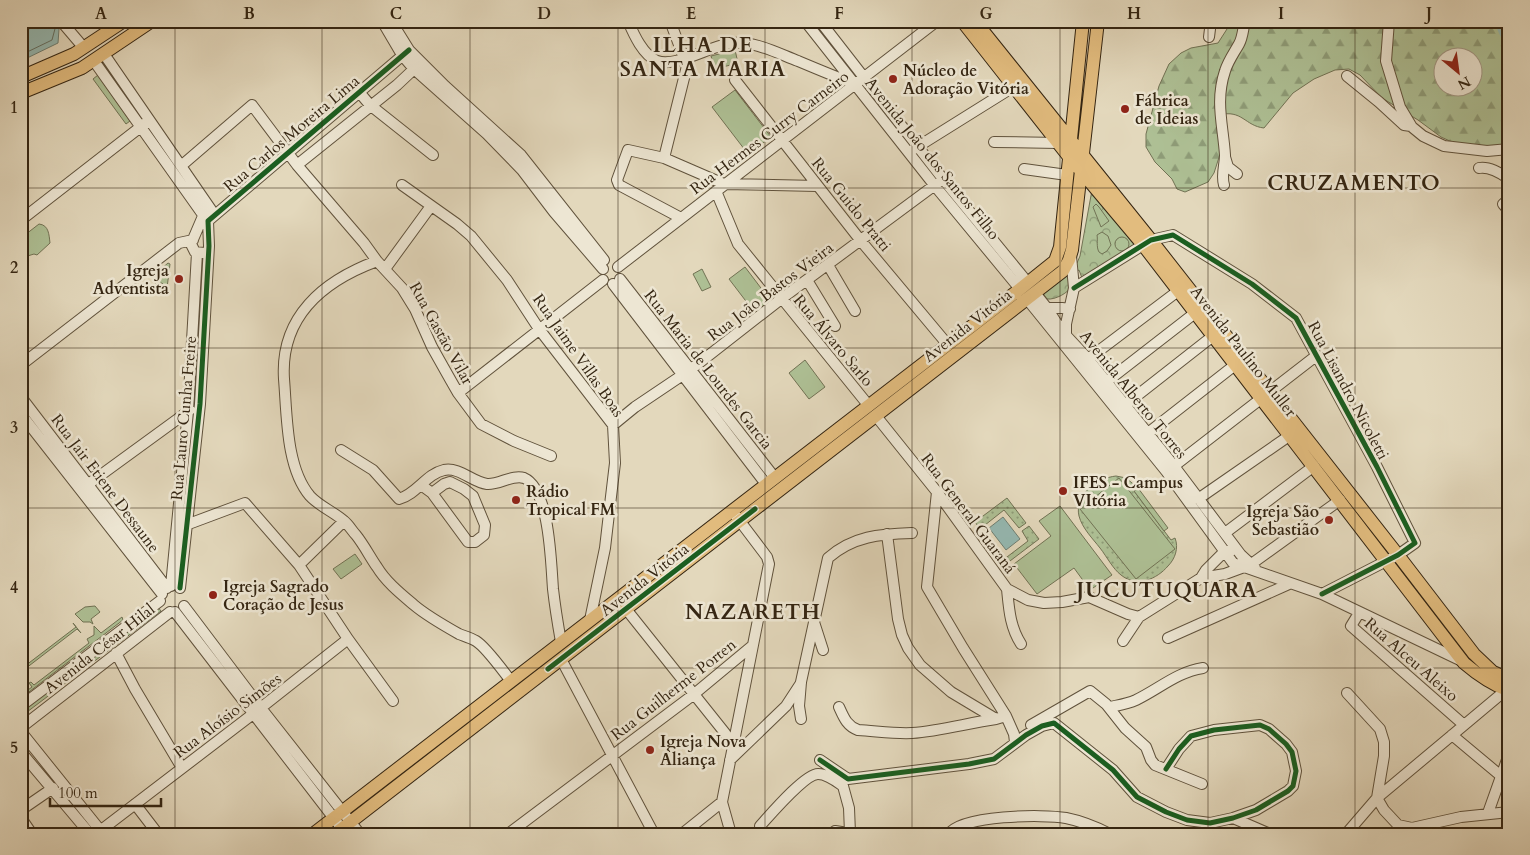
<svg xmlns="http://www.w3.org/2000/svg" width="1530" height="855" viewBox="0 0 1530 855" font-family="Cardo,serif">
	<style>
		.grass { fill: url(#grass-dots); stroke: #717254 }
		.forest { fill: url(#forest-firs); stroke: #717254; fill-rule: evenodd }
		.park { fill: url(#park-crowns); stroke: #717254 }
		.garden { fill: #aec095; stroke: #717254 }
		.water { fill: #95b9b2; stroke: #6e7e72 }
		.lines { fill: none; stroke-linecap: round; stroke-linejoin: round }
		.shore { stroke: #646f62; stroke-width: 1 }
		.river { stroke: #95b9b2; stroke-width: 14 }
		.minor-casing { stroke: #60523c; stroke-width: 12 }
		.major-casing { stroke: #342512; stroke-width: 14 }
		.minor { stroke: #ede6d3; stroke-width: 10 }
		.major { stroke: #e2bc7e; stroke-width: 12 }
		.cycleway-casing { stroke: #ede6d3; stroke-width: 8 }
		.cycleway { stroke: #1b5e20; stroke-width: 5 }
		.grid { fill: none; stroke: #342512; stroke-width: 1; stroke-opacity: 0.55 }
		.poi-dot { fill: #8f2418; stroke: #ede6d3; stroke-width: 2 }
		.labels { text-anchor: middle; stroke-width: 5; stroke-linejoin: round; paint-order: stroke }
		.poi-label { font-size: 16px; font-weight: bold; fill: #342512; stroke: #ede6d3; text-anchor: start }
		.street-label { font-size: 16px; fill: #342512; stroke: #ede6d3 }
		.district-label { font-size: 21px; font-weight: bold; letter-spacing: 1px; fill: #342512; stroke: #ede6d3 }
		.neatline { fill: none; stroke: #342512; stroke-width: 2 }
		.grid-label { font-size: 16px; text-anchor: middle; font-weight: bold; fill: #342512 }
	</style>
	<defs>
		<pattern id="grass-dots" width="8" height="8" patternUnits="userSpaceOnUse" patternTransform="scale(1.25)"><rect width="8" height="8" fill="#aec095"/><path d="M2 2h.1M6 6h.1" fill="none" stroke="#8e9c78" stroke-width="1.8" stroke-linecap="round"/></pattern>
		<pattern id="forest-firs" width="22" height="20" patternUnits="userSpaceOnUse" patternTransform="scale(1.25)"><rect width="22" height="20" fill="#aec095"/><path d="M5 1l3.5 6h-7zM16 11l3.5 6h-7z" fill="#8e9c78"/></pattern>
		<pattern id="park-crowns" width="20" height="18" patternUnits="userSpaceOnUse" patternTransform="scale(1.25)"><rect width="20" height="18" fill="#aec095"/><path d="M2 6a3 3 0 1 1 6 0M12 15a3 3 0 1 1 6 0" fill="none" stroke="#8e9c78"/></pattern>
	</defs>
	<rect width="100%" height="100%" fill="#e3d8bc"/>
	<filter id="stains"><feTurbulence type="fractalNoise" baseFrequency=".004" numOctaves="4"/><feColorMatrix values="0 0 0 0 .2 0 0 0 0 .09 0 0 0 0 .02 0 0 0 .5 -.17"/></filter>
	<radialGradient id="worn" r=".72"><stop offset=".6" stop-color="#630" stop-opacity="0"/><stop offset="1" stop-color="#630" stop-opacity=".3"/></radialGradient>
	<path class="grass" d="M1116,476L1126,478L1138,488L1134,491L1171,540L1175,538C1179,548 1175,559 1168,566C1157,579 1137,588 1121,575C1113,569 1107,557 1100,548C1093,539 1082,528 1079,516C1074,495 1097,478 1116,476Z
		M1007,498L1026,523L1019,528L1004,510L980,529L975,522Z
		M1029,526L1039,539L1006,564L1003,560L1028,541L1022,531Z"/>
	<path class="forest" d="M1227,21H1509V148L1461,146L1441,137L1418,120L1382,98L1360,75L1349,69L1335,70L1314,79L1293,93L1264,128C1245,126 1242,109 1219,115L1217,127L1221,151L1214,173L1208,182L1185,192L1177,189L1172,179L1155,162L1146,147V134L1159,86L1169,64L1181,53L1191,48L1218,43L1227,29ZM1442,58H1472V88H1442Z"/>
	<path class="park" d="M1092,190L1136,244L1082,278L1079,270L1074,273C1073,277 1073,282 1072,285C1069,293 1055,300 1047,299L1042,292L1077,263L1080,256Z"/>
	<path class="garden" d="M735,50L738,63L715,69L711,56Z
		M98,75L130,121L126,124L93,79Z
		M735,90L771,137L748,154L712,107Z
		M1096,204L1099,207L1109,221L1101,227L1093,207Z
		M39,224C49,225 49,235 50,243L37,255L34,254L21,258V238Z
		M1102,232L1108,236L1111,245L1107,251L1102,254L1099,252C1096,247 1098,240 1097,235Z
		M1115 244a7 7 0 1 1 14 0a7 7 0 1 1-14 0Z
		M168,263L170,264L167,288L162,283L156,284L152,277Z
		M745,267L770,300L755,313L729,279Z
		M702,269L711,287L702,291L693,274Z
		M805,360L825,387L809,399L789,373Z
		M1119,478L1175,549L1136,579L1080,509Z
		M1138,488L1168,528L1164,531L1134,491Z
		M1060,506L1112,575L1090,590L1074,568L1037,594L1014,564L1051,536L1039,521Z
		M355,554L362,564L341,579L333,569Z
		M95,606L100,612L91,619L93,624L90,622H83L75,614L85,607Z
		M157,606L161,611L23,715L21,709Z
		M122,617L123,620L21,698V695L32,687L29,683L31,682L34,685L89,643L87,639L94,635V626L101,633Z
		M73,623L81,633L77,629L21,672V669L76,627Z"/>
	<path class="water" d="M45,21H69L59,29L58,43L21,61V33Z
		M1003,517L1020,539L1006,550L989,528Z"/>
	<g class="lines">
		<path class="shore" d="M21,55L52,40L56,25"/>
		<path class="river" d="M1501,21L1509,38"/>
		<g class="minor-casing">
			<path id="minor" d="M61,21L84,48
				M382,21L402,55L414,69L487,134L522,170L554,212L603,269
				M391,21L409,50L445,86L521,155L604,260
				M628,21C634,35 643,55 657,61C676,68 712,45 732,43C755,41 777,53 798,61C817,69 836,77 855,84
				M805,21L935,186L1020,289
				M820,21L943,179L1028,283
				M1389,21L1386,61L1400,107L1412,127L1423,136L1444,146L1487,151L1509,149
				M1209,37L1211,21
				M104,54L214,214
				M94,61L206,219
				M1347,76L1379,102L1404,125L1411,126
				M735,80L861,241L948,345
				M359,92L370,105L433,155
				M994,142L1059,143
				M914,149L1018,84
				M1225,157L1228,167L1237,174
				M664,158L687,66L670,21
				M297,165L397,85L414,69
				M181,166L252,105L297,165L364,243L377,261L402,288L415,309L432,347L450,379L458,393L481,424L514,441L551,456
				M1479,168C1488,166 1501,173 1509,179
				M1024,169L1067,175
				M402,185L457,224L471,236L507,280L539,329L613,425L615,463L610,505L605,548L590,620
				M1224,185C1221,175 1225,165 1225,155C1223,125 1215,101 1225,71C1228,61 1234,53 1239,44C1243,37 1243,28 1245,21
				M716,191L738,244L869,406
				M1509,199L1503,204L1509,211
				M681,218L619,185L617,180L628,150L664,158L724,184L817,186
				M21,220L147,122
				M204,253L195,252L191,244L203,216L207,212
				M377,261C323,281 280,317 284,379C287,415 286,468 310,496C319,506 334,512 344,521C349,525 352,531 356,535C364,545 370,557 377,567C386,582 401,594 414,605C427,616 443,625 459,634C464,636 471,638 476,641C486,647 503,671 511,681
				M828,265L855,311
				M618,267L937,21
				M385,269L431,206
				M620,279L775,478
				M807,280L835,326
				M613,284L766,484
				M1074,288L1151,240L1173,235L1252,284L1296,318L1377,467L1415,543L1398,555L1322,594
				M1035,293L1047,308L1061,330L1088,359L1174,466L1241,555L1255,568
				M1027,299L1166,471L1233,563L1322,594L1464,662
				M1047,308H1062L1070,309
				M1066,334V324L1074,288L1071,256
				M1088,359L1178,291
				M21,365L179,243L193,240
				M1101,386L1195,313
				M458,393L603,280
				M21,397L167,588
				M1125,405L1213,336
				M21,414L162,594
				M876,416L937,492L1007,589L1028,600L1044,603L1062,602L1089,597L1128,614L1139,617
				M613,425L635,407L690,370L781,299L943,179
				M1148,433L1235,365
				M341,450L373,470L399,499C417,494 426,474 444,470C460,467 472,482 487,484C499,485 513,474 524,478C550,489 551,565 553,589C555,607 558,625 561,642
				M1174,466L1316,356
				M421,485L432,493L468,542H475L484,535L485,525L473,496L464,489L450,482L444,484L432,493
				M83,488L190,410
				M937,492L927,587L963,648L1006,716L1014,734L1015,742
				M1198,499L1289,436
				M1225,533L1314,466
				M887,534L898,619L902,635L908,648L920,665L951,692L996,719L1006,716
				M299,565L344,521
				M1250,565L1340,500
				M1201,578L1225,574L1244,567
				M171,586L188,411L197,253
				M180,588L200,404L209,246L208,221L409,50
				M1007,589C1009,609 1010,627 1021,644
				M184,606L261,708L360,834
				M626,609L725,733L733,746
				M175,612L346,834
				M1359,613L1351,626L1464,725
				M814,622L823,650
				M1168,638L1289,584
				M348,639L393,701
				M1123,641L1139,617L1201,578L1206,570L1225,551H1231
				M116,653L135,689L182,768
				M561,659L654,834
				M1347,693L1380,729L1384,742V756L1377,798L1384,810L1398,825L1412,828L1461,817L1509,812
				M21,706L160,601
				M839,707C844,718 847,726 858,730C876,731 895,734 912,733C940,731 968,723 996,719
				M1110,707C1119,705 1127,704 1136,700C1159,689 1177,672 1203,668
				M801,719L799,706L801,682L828,558C853,536 880,534 912,533
				M1031,725L1090,691L1106,704L1125,728L1146,747L1151,760L1155,765L1202,784
				M23,726L170,612
				M22,733L100,830
				M1452,735L1501,776
				M21,752L90,834
				M730,760L786,706L801,683
				M820,760L848,779L969,764L994,759L1026,735L1042,726L1054,723L1113,770L1137,797L1166,812L1187,820L1210,823L1233,818L1256,810L1288,791L1293,786L1296,771L1292,752L1286,744L1269,729L1260,725L1214,730L1191,736L1179,749L1166,769
				M843,786L849,808L850,833
				M135,804L158,834
				M21,810L53,788
				M1488,813L1509,754
				M21,818L32,834
				M1233,818L1270,834
				M760,826C770,815 805,774 818,774C827,774 836,781 843,786
				M96,834L253,714L348,639L299,565L245,503L186,525L177,526
				M508,834L693,695L752,646
				M682,834L722,802
				M731,834L722,802L769,564L767,557L736,516
				M831,834L835,831L854,834
				M949,834C960,815 1044,814 1066,818C1081,821 1096,827 1110,834
				M1346,834L1377,798L1506,690"/>
		</g>
		<g class="major-casing">
			<path id="major" d="M962,21L1069,157L1143,245L1464,663C1478,675 1491,684 1509,691
				M975,21L1151,240L1398,555L1474,654L1493,672L1509,679
				M21,77L74,54L124,21
				M21,93L82,68L152,21
				M313,834L1020,289L1055,261L1060,247L1083,21
				M335,834L1063,271L1069,260L1072,250L1098,21"/>
		</g>
		<use href="#minor" class="minor"/>
		<use href="#major" class="major"/>
		<g class="cycleway-casing">
			<path id="cycleway" d="M1074,288L1151,240L1173,235L1252,284L1296,318L1377,467L1415,543L1398,555L1322,594
				M180,588L200,404L209,246L208,221L409,50
				M548,669L755,509
				M820,760L848,779L969,764L994,759L1026,735L1042,726L1054,723L1113,770L1137,797L1166,812L1187,820L1210,823L1233,818L1256,810L1288,791L1293,786L1296,771L1292,752L1286,744L1269,729L1260,725L1214,730L1191,736L1179,749L1166,769"/>
		</g>
		<use href="#cycleway" class="cycleway"/>
	</g>
	<path class="grid" d="M175,21V834M322,21V834M470,21V834M618,21V834M765,21V834M912,21V834M1060,21V834M1208,21V834M1355,21V834M21,188H1509M21,348H1509M21,508H1509M21,668H1509"/>
	<g class="poi-dot">
		<circle cx="893" cy="79" r="5"/>
		<circle cx="1125" cy="109" r="5"/>
		<circle cx="179" cy="279" r="5"/>
		<circle cx="1063" cy="491" r="5"/>
		<circle cx="516" cy="500" r="5"/>
		<circle cx="1329" cy="520" r="5"/>
		<circle cx="213" cy="595" r="5"/>
		<circle cx="650" cy="750" r="5"/>
	</g>
	<g class="labels">
		<g class="poi-label">
			<text x="903" y="76">Núcleo de<tspan x="903" dy="18">Adoração Vitória</tspan></text>
			<text x="1135" y="106">Fábrica<tspan x="1135" dy="18">de Ideias</tspan></text>
			<text x="169" y="276" text-anchor="end">Igreja<tspan x="169" dy="18">Adventista</tspan></text>
			<text x="1073" y="488">IFES - Campus<tspan x="1073" dy="18">VItória</tspan></text>
			<text x="526" y="497">Rádio<tspan x="526" dy="18">Tropical FM</tspan></text>
			<text x="1319" y="517" text-anchor="end">Igreja São<tspan x="1319" dy="18">Sebastião</tspan></text>
			<text x="223" y="592">Igreja Sagrado<tspan x="223" dy="18">Coração de Jesus</tspan></text>
			<text x="660" y="747">Igreja Nova<tspan x="660" dy="18">Aliança</tspan></text>
		</g>
		<g class="street-label">
			<text transform="translate(769 132) rotate(-37)" y="6">Rua Hermes Curry Carneiro</text>
			<text transform="translate(291 133) rotate(-40)" y="6">Rua Carlos Moreira Lima</text>
			<text transform="translate(933 158) rotate(51)" y="6">Avenida João dos Santos Filho</text>
			<text transform="translate(852 204) rotate(51)" y="6">Rua Guido Pratti</text>
			<text transform="translate(770 291) rotate(-37)" y="6">Rua João Bastos Vieira</text>
			<text transform="translate(967 325) rotate(-38)" y="6">Avenida Vitória</text>
			<text transform="translate(442 333) rotate(61)" y="6">Rua Gastão Vilar</text>
			<text transform="translate(834 340) rotate(50)" y="6">Rua Álvaro Sarlo</text>
			<text transform="translate(1244 351) rotate(52)" y="6">Avenida Paulino Muller</text>
			<text transform="translate(579 355) rotate(55)" y="6">Rua Jaime Villas Boas</text>
			<text transform="translate(709 369) rotate(52)" y="6">Rua Maria de Lourdes Garcia</text>
			<text transform="translate(1349 390) rotate(62)" y="6">Rua Lisandro Nicoletti</text>
			<text transform="translate(1134 394) rotate(51)" y="6">Avenida Alberto Torres</text>
			<text transform="translate(183 418) rotate(-85)" y="6">Rua Lauro Cunha Freire</text>
			<text transform="translate(106 483) rotate(53)" y="6">Rua Jair Etiene Dessaune</text>
			<text transform="translate(969 513) rotate(53)" y="6">Rua General Guaraná</text>
			<text transform="translate(644 579) rotate(-38)" y="6">Avenida Vitória</text>
			<text transform="translate(99 648) rotate(-38)" y="6">Avenida César Hilal</text>
			<text transform="translate(1412 659) rotate(41)" y="6">Rua Alceu Aleixo</text>
			<text transform="translate(673 689) rotate(-38)" y="6">Rua Guilherme Porten</text>
			<text transform="translate(227 715) rotate(-37)" y="6">Rua Aloísio Simões</text>
		</g>
		<g class="district-label">
			<text x="703" y="52">ILHA DE<tspan x="703" dy="24">SANTA MARIA</tspan></text>
			<text x="1354" y="190">CRUZAMENTO</text>
			<text x="1167" y="597">JUCUTUQUARA</text>
			<text x="753" y="619">NAZARETH</text>
		</g>
	</g>
	<rect width="1530" height="855" fill="none" stroke="#e3d8bc" stroke-width="55"/>
	<g transform="translate(1458 72) rotate(151)"><circle r="24" fill="#ede6d3" stroke="#a39986"/>
	<path d="M0-4L9 19L0 12L-9 19Z" fill="#8f2418"/>
	<text y="-8" font-size="14" font-weight="bold" text-anchor="middle" fill="#342512">N</text>
	</g>
	<path d="M50 798v8h111v-8" fill="none" stroke="#342512" stroke-width="2.5"/>
	<text x="58" y="798" font-size="15" fill="#342512" stroke="#ede6d3" stroke-width="4" paint-order="stroke">100 m</text>
	<rect x="28" y="28" width="1474" height="800" class="neatline"/>
	<g class="grid-label">
		<text x="101" y="19">A</text>
		<text x="249" y="19">B</text>
		<text x="396" y="19">C</text>
		<text x="544" y="19">D</text>
		<text x="691" y="19">E</text>
		<text x="839" y="19">F</text>
		<text x="986" y="19">G</text>
		<text x="1134" y="19">H</text>
		<text x="1281" y="19">I</text>
		<text x="1429" y="19">J</text>
		<text x="14" y="113">1</text>
		<text x="14" y="273">2</text>
		<text x="14" y="433">3</text>
		<text x="14" y="593">4</text>
		<text x="14" y="753">5</text>
	</g>
	<rect width="100%" height="100%" filter="url(#stains)"/>
	<rect width="100%" height="100%" fill="url(#worn)"/>
</svg>
